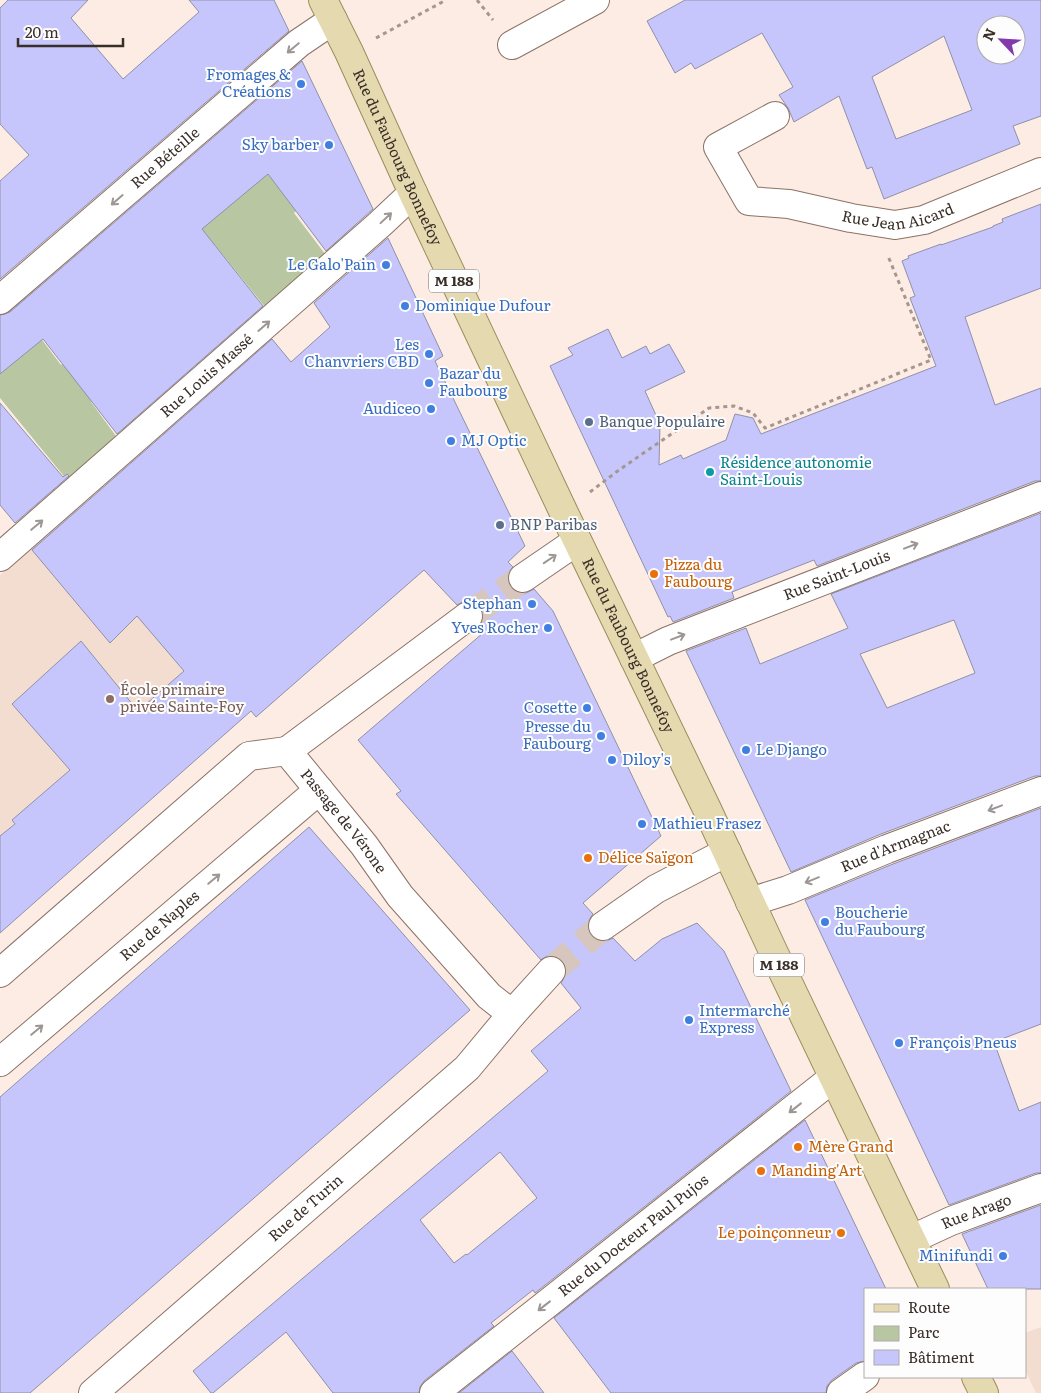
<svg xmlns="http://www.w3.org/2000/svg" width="1041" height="1393" viewBox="0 0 1041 1393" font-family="Literata,serif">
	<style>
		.education { fill: #f3ddd1 }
		.green { fill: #b8c7a2 }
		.building { fill: #c6c6fc; stroke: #8f90a9; fill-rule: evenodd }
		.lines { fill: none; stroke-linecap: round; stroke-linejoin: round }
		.minor-tunnel { stroke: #d6c6be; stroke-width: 28; stroke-dasharray: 28 14; stroke-linecap: butt }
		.minor-casing { stroke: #8b7266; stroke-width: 30 }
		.major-casing { stroke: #9e8c5d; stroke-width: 30 }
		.path { stroke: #a5978f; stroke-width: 3; stroke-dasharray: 4 4; stroke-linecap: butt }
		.minor { stroke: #fff; stroke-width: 28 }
		.major { stroke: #e5d9af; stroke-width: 28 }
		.oneway { stroke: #9c9694 }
		.shop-dot { fill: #3f7fe0; stroke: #fdfdfd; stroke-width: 2 }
		.service-dot { fill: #5c6f8a; stroke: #fdfdfd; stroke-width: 2 }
		.culture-dot { fill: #0f9aa8; stroke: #fdfdfd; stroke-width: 2 }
		.food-dot { fill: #e8710a; stroke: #fdfdfd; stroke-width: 2 }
		.education-dot { fill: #8d6e63; stroke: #fdfdfd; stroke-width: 2 }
		.labels { text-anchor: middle; stroke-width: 4; stroke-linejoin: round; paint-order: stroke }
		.shield { fill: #fdfdfd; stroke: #746c68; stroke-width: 1 }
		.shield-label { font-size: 14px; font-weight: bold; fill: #392e28 }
		.shop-label { font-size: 15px; fill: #366cbe; stroke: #fdfdfd; text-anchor: end }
		.street-label { font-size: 15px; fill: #392e28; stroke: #fdfdfd }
		.service-label { font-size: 15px; fill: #4e5e75; stroke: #fdfdfd; text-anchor: start }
		.culture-label { font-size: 15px; fill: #0d838f; stroke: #fdfdfd; text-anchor: start }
		.food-label { font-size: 15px; fill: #c56008; stroke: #fdfdfd; text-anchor: start }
		.education-label { font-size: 15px; fill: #785e54; stroke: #fdfdfd; text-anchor: start }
	</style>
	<rect width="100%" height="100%" fill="#fdece3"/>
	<path class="education" d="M77,508L235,686L0,890V575Z
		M1041,1327V1393H1036L1025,1370V1333Z"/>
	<path class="green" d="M264,155L305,202L294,213L325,254L265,307L215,245L185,223Z
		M21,312L61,365L94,335L125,373L91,402L116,436L67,480L0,398V331Z"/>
	<path class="building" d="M8,0H88L71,18L123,79L199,12L189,0H274L289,31L0,279V181L29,155L0,124V8Z
		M685,0H1041V116L1013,126L1020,144L884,199L872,167L867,169L839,96L794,122L788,108L779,95L793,87L762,33L695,69L691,63L675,73L647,21ZM986,25H1016V55H986ZM944,36L972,110L896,139L872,77Z
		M302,61L373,209L326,251L268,174L202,229L263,306L117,434L43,339L0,374V315L10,312Z
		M1041,204V288L965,317L995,405L1041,388V481H1035L817,566L814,560L732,592L734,598L673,622L670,616L668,617L550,366L573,355L568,348L608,329L622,358L646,346L650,354L669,344L685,372L645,391L660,424L659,465L681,455L683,459L726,440L735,414L753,418L761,434L936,366L910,298L915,296L902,261L909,258L908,256L941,244V245L993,227V226L1003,222L1002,219Z
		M388,238L443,356L435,361L525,546L508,562L513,567L509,572L507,579L510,586L516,592L524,594L534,589L553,611L661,836L583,903L593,914L589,920L587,927L590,935L596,940L604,942L613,938L635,961L662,939L697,923L724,951L791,1091L535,1293L533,1290L491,1323L494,1326L424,1381L420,1387L419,1393H333L286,1332L213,1393H211L193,1371L548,1071L531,1051L581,1008L561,983L566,974V967L562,960L554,956H547L541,960L396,794L401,791L358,740L483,633L478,628L482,622L484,615L480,606L475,602L467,600L457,605L424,570L256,717L251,711L0,933V836L15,824L12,820L70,770L12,704L81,641L138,711L184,671L137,616L110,643L32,550L272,339L291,362L330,327L314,303ZM500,1152L537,1198L467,1255L466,1254L454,1263L420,1220Z
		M0,403L63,477L67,474L69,476L15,523L0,505Z
		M1041,513V776H1035L881,834L791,872L686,651L746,628L760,664L848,628L831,594ZM954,620L975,673L887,708L860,654Z
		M1041,808V1024L994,1042L1019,1111L1041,1102V1173H1036L949,1205L805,900L893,864Z
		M309,827L470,1010L30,1393H0V1097Z
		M805,1120L886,1289H865V1361L856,1363L832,1380L827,1386L826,1393H611L554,1318Z
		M1041,1205V1289H988L962,1234Z
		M512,1351L544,1393H459Z"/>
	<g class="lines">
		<path class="minor-tunnel" d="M468,616L523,578
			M551,971L603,926"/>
		<g class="minor-casing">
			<g id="minor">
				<path d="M512,45L595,0"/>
				<path id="s1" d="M775,116L718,147L749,201L789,204L851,218L895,225L924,220L1041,172"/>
				<path id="s2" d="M0,300L299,43L333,20"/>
				<path id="s3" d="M0,557L380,224L413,193"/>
				<path d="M523,578L577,541"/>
				<path id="s4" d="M468,616L287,751L364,845L400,896L489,996L512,1014L551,971"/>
				<path id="s5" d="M634,658L668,641L1041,496"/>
				<path id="s6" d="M750,902L788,890L887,849L1041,791"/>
				<path d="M603,926L656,889L727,852"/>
				<path d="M0,973L249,756L287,751"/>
				<path id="s7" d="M0,1062L319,790"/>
				<path id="s8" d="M912,1239L951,1221L1041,1188"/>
				<path id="s9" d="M93,1393L467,1068L512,1014"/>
				<path id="s10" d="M434,1393L833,1078"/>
				<path d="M841,1393L865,1376"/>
			</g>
		</g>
		<g class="major-casing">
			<g id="major">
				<path id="s11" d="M323,0L349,52L413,193L564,513L707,809L773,951L935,1289"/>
				<path d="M976,1377L984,1393"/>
			</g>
		</g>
		<path class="path" d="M477,0L493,20
			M376,38L446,0
			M590,492L619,470L709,408L734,406L753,413L765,428L931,360L888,256"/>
		<use href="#minor" class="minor"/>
		<use href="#major" class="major"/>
	</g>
	<defs><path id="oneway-shaft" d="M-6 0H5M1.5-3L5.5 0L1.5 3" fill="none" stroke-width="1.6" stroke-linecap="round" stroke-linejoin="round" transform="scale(1.25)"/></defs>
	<g class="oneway">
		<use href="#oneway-shaft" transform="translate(293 48) rotate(140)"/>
		<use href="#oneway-shaft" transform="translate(117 200) rotate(139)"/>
		<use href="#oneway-shaft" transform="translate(386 218) rotate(-43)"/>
		<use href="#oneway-shaft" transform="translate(264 326) rotate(-41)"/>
		<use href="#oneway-shaft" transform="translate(37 525) rotate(-40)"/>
		<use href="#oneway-shaft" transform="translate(911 546) rotate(-21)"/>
		<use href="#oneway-shaft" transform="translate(550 559) rotate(-34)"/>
		<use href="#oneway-shaft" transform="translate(678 637) rotate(-21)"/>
		<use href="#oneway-shaft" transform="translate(995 808) rotate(159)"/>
		<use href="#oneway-shaft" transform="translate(214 879) rotate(-40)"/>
		<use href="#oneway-shaft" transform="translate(812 880) rotate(158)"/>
		<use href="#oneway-shaft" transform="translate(37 1030) rotate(-40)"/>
		<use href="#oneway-shaft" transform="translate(795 1108) rotate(142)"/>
		<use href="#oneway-shaft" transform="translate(544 1306) rotate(142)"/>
	</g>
	<g class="shop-dot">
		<circle cx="301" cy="84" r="5"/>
		<circle cx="329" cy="145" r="5"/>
		<circle cx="386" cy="265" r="5"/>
		<circle cx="405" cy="306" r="5"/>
		<circle cx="429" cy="354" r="5"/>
		<circle cx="429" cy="383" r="5"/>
		<circle cx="431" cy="409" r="5"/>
		<circle cx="451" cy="441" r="5"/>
		<circle cx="532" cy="604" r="5"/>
		<circle cx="548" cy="628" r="5"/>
		<circle cx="587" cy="708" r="5"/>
		<circle cx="601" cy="736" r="5"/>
		<circle cx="746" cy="750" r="5"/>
		<circle cx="612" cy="760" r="5"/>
		<circle cx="642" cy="824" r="5"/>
		<circle cx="825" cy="922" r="5"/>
		<circle cx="689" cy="1020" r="5"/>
		<circle cx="899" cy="1043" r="5"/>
		<circle cx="1003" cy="1256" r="5"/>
	</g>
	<g class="service-dot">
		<circle cx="589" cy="422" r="5"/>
		<circle cx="500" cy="525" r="5"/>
	</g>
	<circle class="culture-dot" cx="710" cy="472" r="5"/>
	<g class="food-dot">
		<circle cx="654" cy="574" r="5"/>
		<circle cx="588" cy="858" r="5"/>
		<circle cx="798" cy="1147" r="5"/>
		<circle cx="761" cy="1171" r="5"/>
		<circle cx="841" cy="1233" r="5"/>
	</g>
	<circle class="education-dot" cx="110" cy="699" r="5"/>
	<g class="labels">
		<g class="shield">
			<rect x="429" y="269.5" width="50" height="23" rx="4"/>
			<rect x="754" y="953.5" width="50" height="23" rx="4"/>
		</g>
		<g class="shield-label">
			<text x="454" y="286">M 188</text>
			<text x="779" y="970">M 188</text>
		</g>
		<g class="shop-label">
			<text x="291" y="80">Fromages &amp;<tspan x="291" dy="17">Créations</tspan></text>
			<text x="319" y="150">Sky barber</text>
			<text x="376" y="270">Le Galo'Pain</text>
			<text x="415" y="311" text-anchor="start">Dominique Dufour</text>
			<text x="419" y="350">Les<tspan x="419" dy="17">Chanvriers CBD</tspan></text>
			<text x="439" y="379" text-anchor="start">Bazar du<tspan x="439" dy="17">Faubourg</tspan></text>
			<text x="421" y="414">Audiceo</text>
			<text x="461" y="446" text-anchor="start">MJ Optic</text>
			<text x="522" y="609">Stephan</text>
			<text x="538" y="633">Yves Rocher</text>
			<text x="577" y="713">Cosette</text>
			<text x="591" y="732">Presse du<tspan x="591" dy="17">Faubourg</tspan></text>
			<text x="756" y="755" text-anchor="start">Le Django</text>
			<text x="622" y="765" text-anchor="start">Diloy's</text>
			<text x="652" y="829" text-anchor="start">Mathieu Frasez</text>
			<text x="835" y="918" text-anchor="start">Boucherie<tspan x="835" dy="17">du Faubourg</tspan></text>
			<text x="699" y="1016" text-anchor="start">Intermarché<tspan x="699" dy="17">Express</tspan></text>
			<text x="909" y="1048" text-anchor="start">François Pneus</text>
			<text x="993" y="1261">Minifundi</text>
		</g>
		<g class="street-label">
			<text dy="5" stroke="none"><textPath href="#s11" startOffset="174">Rue du Faubourg Bonnefoy</textPath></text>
			<text dy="5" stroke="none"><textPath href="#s2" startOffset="218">Rue Béteille</textPath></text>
			<text dy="5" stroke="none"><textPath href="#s1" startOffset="279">Rue Jean Aicard</textPath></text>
			<text dy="5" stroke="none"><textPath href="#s3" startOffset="275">Rue Louis Massé</textPath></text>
			<text dy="5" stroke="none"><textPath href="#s5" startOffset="219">Rue Saint-Louis</textPath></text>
			<text dy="5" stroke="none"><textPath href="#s11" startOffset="714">Rue du Faubourg Bonnefoy</textPath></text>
			<text dy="5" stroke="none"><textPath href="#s4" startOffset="316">Passage de Vérone</textPath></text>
			<text dy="5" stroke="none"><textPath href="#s6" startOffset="156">Rue d'Armagnac</textPath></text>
			<text dy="5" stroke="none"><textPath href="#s7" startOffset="210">Rue de Naples</textPath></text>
			<text dy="5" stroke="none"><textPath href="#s9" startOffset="282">Rue de Turin</textPath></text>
			<text dy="5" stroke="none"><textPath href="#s8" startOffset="70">Rue Arago</textPath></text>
			<text dy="5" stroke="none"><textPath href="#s10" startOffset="254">Rue du Docteur Paul Pujos</textPath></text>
		</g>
		<g class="service-label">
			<text x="599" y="427">Banque Populaire</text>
			<text x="510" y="530">BNP Paribas</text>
		</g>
		<g class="culture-label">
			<text x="720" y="468">Résidence autonomie<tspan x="720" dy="17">Saint-Louis</tspan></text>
		</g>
		<g class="food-label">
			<text x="664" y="570">Pizza du<tspan x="664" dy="17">Faubourg</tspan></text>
			<text x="598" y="863">Délice Saïgon</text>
			<text x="808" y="1152">Mère Grand</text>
			<text x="771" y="1176">Manding'Art</text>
			<text x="831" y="1238" text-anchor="end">Le poinçonneur</text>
		</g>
		<g class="education-label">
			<text x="120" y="695">École primaire<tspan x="120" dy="17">privée Sainte-Foy</tspan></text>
		</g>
	</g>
	<rect x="864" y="1288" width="162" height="90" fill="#fdfdfd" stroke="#afaaa8"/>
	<rect x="874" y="1304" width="25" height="8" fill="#e5d9af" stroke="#afaaa8"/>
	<text x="908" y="1313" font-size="15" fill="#392e28">Route</text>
	<rect x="874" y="1326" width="25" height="15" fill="#b8c7a2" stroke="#afaaa8"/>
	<text x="908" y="1338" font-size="15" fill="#392e28">Parc</text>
	<rect x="874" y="1350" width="25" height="15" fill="#c6c6fc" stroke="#afaaa8"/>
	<text x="908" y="1363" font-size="15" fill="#392e28">Bâtiment</text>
	<g transform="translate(1001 40) rotate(295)"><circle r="24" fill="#fdfdfd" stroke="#afaaa8"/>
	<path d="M0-4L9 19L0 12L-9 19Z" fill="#823aac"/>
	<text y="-8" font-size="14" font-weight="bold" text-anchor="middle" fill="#392e28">N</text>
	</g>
	<path d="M18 38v8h105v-8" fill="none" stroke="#392e28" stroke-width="2.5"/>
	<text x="25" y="38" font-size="15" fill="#392e28" stroke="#fdfdfd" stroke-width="4" paint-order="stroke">20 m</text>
</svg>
